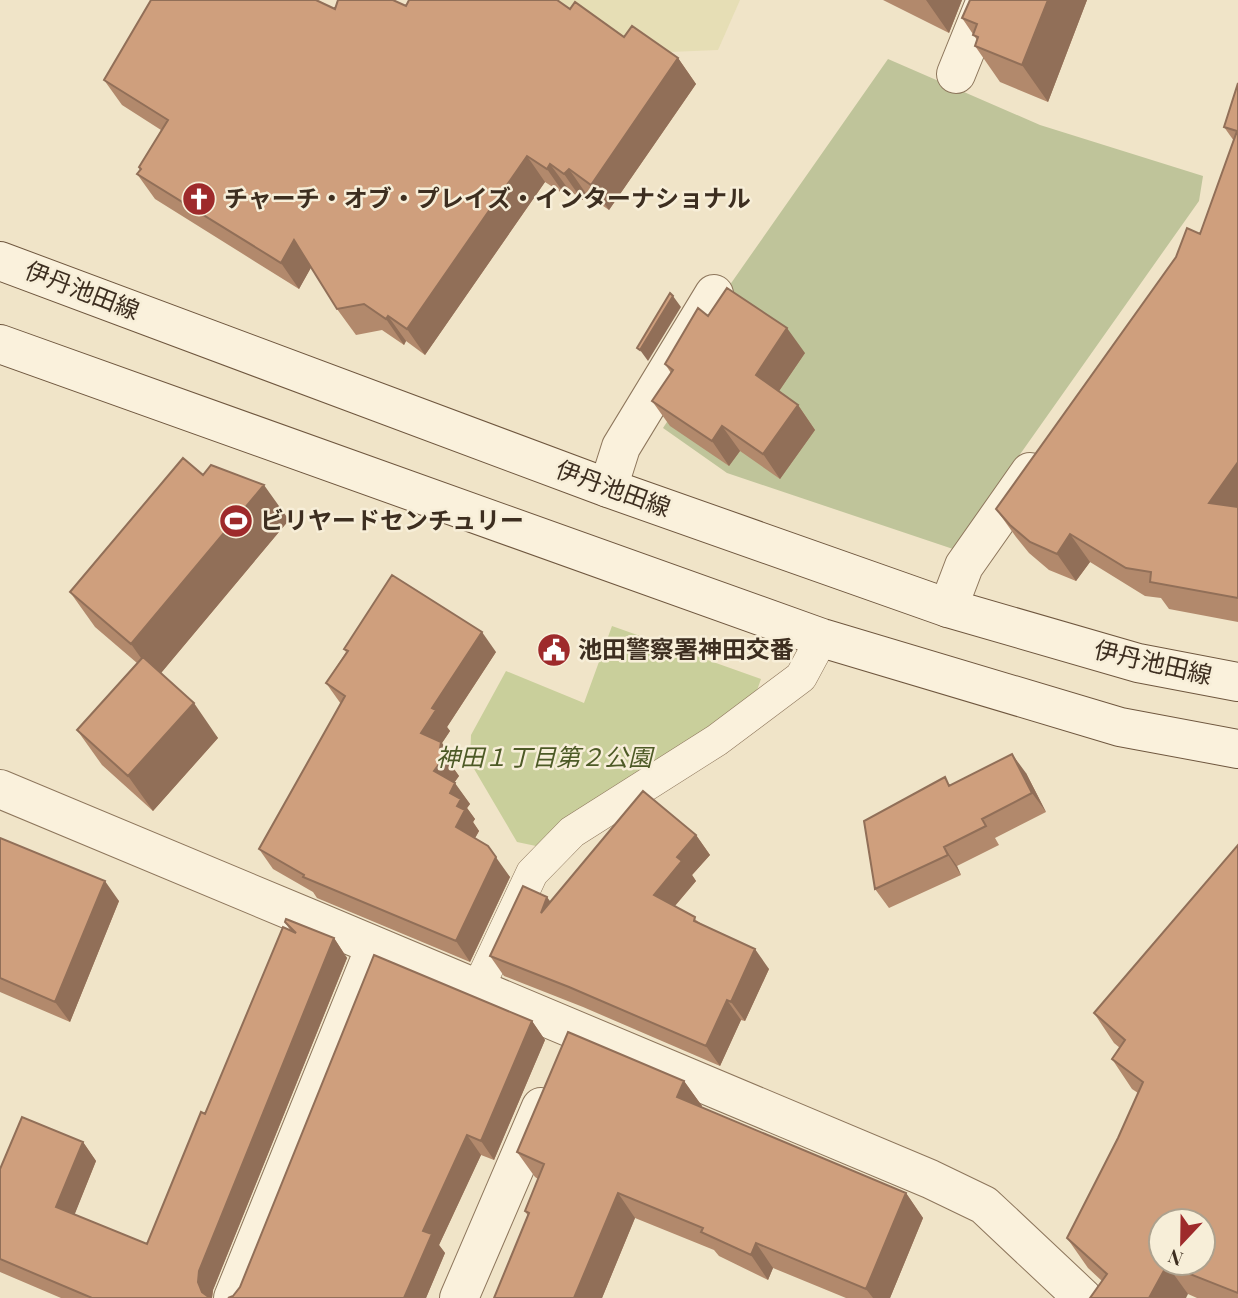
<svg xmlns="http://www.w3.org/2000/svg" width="1238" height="1298" viewBox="0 0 1238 1298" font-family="'Playfair Display','Noto Sans JP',serif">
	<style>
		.farmland { fill: #e6deb5 }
		.green { fill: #c9cf9b }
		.cemetery { fill: #bfc49a }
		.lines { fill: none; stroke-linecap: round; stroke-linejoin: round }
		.lane-casing { stroke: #8d765c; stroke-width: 33 }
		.street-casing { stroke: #8d765c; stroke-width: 40 }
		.secondary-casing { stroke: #6f573f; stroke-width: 40 }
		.lane { stroke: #faf1dc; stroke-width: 32 }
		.street { stroke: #faf1dc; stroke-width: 38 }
		.secondary { stroke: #faf1dc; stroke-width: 38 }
		.wall { fill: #b2896c }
		.shaded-wall { fill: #916f58 }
		.building { fill: #cf9f7d; stroke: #916f58; stroke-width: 2; fill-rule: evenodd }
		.labels { text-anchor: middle; stroke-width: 5; stroke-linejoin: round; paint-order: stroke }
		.poi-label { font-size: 24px; font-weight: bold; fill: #3d2e20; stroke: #f7eed8; text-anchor: start }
		.street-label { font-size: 24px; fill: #3d2e20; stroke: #f7eed8 }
		.park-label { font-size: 24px; font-style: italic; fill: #4d5a26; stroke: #f7eed8 }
	</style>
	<rect width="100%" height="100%" fill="#f0e4c8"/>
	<path class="farmland" d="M546,0H740L718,50L646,53Z"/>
	<path class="green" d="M612,626L761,679L755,696L555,828L536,846L517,842L470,762L471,735L506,671L584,703Z"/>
	<path class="cemetery" d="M888,59L1040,125L1203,176L1199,201L953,549L727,473L663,428L746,302L727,289Z"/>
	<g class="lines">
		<g class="lane-casing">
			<path id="lane" d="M478,988L532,873L572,832L717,740L801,677L822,638"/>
		</g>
		<g class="street-casing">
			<path id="street" d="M956,74L986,0
				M608,488L621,447L714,294
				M948,608L964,566L1030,472
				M0,789C310,919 621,1047 930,1179L984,1205L1083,1298
				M233,1298L375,947
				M459,1298L541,1107"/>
		</g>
		<g class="secondary-casing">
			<path id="secondary" d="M0,261L608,488L948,608L1138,663L1238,682
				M0,344L822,638L1120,727L1238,749"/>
		</g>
		<use href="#lane" class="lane"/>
		<use href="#street" class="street"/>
		<use href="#secondary" class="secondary"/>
	</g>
	<path class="wall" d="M883,0H962L949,33Z
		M970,0H1087L1048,102L1000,82L975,46L977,40L962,18Z
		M406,6L570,9L624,37L678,58L696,84L609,210L587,195L582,200L569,190L565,195L545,182L425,355L406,341L404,345L382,330L356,335L337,309L311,267L299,289L155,199L137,174L161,130L122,105L104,80L335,9Z
		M1238,83V622L1169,609L1161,598L1145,596L1090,562L1076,581L1049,570L1029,553L1016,537L996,509L1200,234L1234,141L1224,127Z
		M805,353L779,391L798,405L815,430L780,479L740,451L729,466L670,426L652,401L671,373L665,364Z
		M203,475L289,520L161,673L218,738L153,811L102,765L77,730L137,663L95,627L70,592Z
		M344,649L496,652L447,727L450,731L442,743L455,762L454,769L459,776L454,783L470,804L467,808L475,819L473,822L479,831L475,838L510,877L470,962L317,898L313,892L273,869L259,849L341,704L326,683L346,652Z
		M1026,773L1046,812L995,838L999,845L957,866L961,875L889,908L875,889L950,785Z
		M696,835L710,855L692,875L696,881L675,906L769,969L745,1021L741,1020L720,1066L583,1007L504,976L490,956L551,902Z
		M0,838L119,901L70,1022L0,992Z
		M1238,845V1298H1197L1188,1294L1102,1281L1088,1268L1067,1238L1118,1138L1138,1093L1132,1089L1112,1059L1120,1048L1114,1043L1094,1013Z
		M285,922L334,938L347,958L213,1290L212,1298H61L0,1272V1169L83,1142L96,1161L74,1215L147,1244L205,1114L290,930Z
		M532,1021L545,1040L494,1160L481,1155L439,1245L445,1253L426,1298H228L233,1296Z
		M684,1081L702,1106L701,1108L906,1193L923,1218L890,1298H846L773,1268L768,1280L719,1256L714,1250L635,1218L602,1298H494L528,1216L525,1211L538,1179L535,1177L517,1152Z"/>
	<path class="shaded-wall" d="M926,0H962L949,33Z
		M1048,0H1087L1048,102L1022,65Z
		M678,58L696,84L609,210L591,185Z
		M527,156L545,182L425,355L407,329Z
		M550,164L569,190L565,195L547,169Z
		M569,169L587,195L582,200L564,174Z
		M294,240L312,266L299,289L281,263Z
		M673,296L681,307L648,361L640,350Z
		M388,316L406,341L404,345L386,319Z
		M787,328L805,353L773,400L756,375Z
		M798,405L815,430L780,479L763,454Z
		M722,426L740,451L729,466L712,441Z
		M1238,462V517L1209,503Z
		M264,485L289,520L156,679L131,644Z
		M1070,534L1090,562L1076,581L1057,554Z
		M482,632L496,652L447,727L450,731L442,743L455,762L454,769L459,776L448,791L434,771L421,733L432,708Z
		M194,703L218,738L153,811L128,776Z
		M1012,754L1026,773L1046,812L1032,793Z
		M455,783L470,804L467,808L475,819L473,822L479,831L470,847L456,827L457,806L450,793Z
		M696,835L710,855L692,875L696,881L667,915L654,895L677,857Z
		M488,846L510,877L470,962L456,941Z
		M944,847L957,866L961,875L948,855Z
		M105,881L119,901L70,1022L55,1002Z
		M547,897L561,916L541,913Z
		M334,938L347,958L213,1290L212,1298H206L202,1292L198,1282L199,1271Z
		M755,949L769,969L745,1021L731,1002Z
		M727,1000L741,1020L720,1066L706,1046Z
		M532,1021L545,1040L494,1160L481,1141Z
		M684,1081L702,1106L694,1122L677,1097Z
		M467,1135L481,1155L439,1245L445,1253L426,1298H404L423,1231Z
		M83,1142L96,1161L70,1226L56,1207Z
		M618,1193L635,1218L602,1298H574Z
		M906,1193L923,1218L890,1298H873L866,1289Z
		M756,1243L773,1268L768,1280L751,1255Z
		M1167,1265L1188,1294L1186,1298H1149Z"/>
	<path class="building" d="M151,0H316L335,9L338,0H393L406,6L409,0H557L570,9L575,2L624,37L632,26L678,58L591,185L569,169L564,174L550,164L547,169L527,156L407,329L388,316L386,319L364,304L337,309L294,240L281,263L137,174L141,169L139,167L168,120L104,80Z
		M970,0H1048L1022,65L975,46L978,37L973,35L977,24L962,18Z
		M1238,83V462L1209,503L1238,507V598L1150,582L1151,572L1126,568L1070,534L1057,554L1030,542L1010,525L996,509L1176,257L1187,228L1200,234L1237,131L1224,127Z
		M727,288L787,328L756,375L798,405L763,454L722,426L712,441L652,401L673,370L665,364L698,308L708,316Z
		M670,293L673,296L640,350L637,348Z
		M183,458L203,475L211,465L264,485L131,644L70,592Z
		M392,575L482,632L432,708L436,710L421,733L441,742L440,749L445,756L434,771L455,783L450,793L461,799L457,806L465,810L456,827L488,846L496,857L456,941L303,877L304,875L259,849L345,696L326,683L348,651L344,649Z
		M143,657L194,703L128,776L77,730Z
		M1012,754L1032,793L982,819L986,826L944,847L948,855L875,889L864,821L945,777L949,786Z
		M643,791L696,835L677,857L682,861L654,895L695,917L694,921L755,949L731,1002L727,1000L706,1046L569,987L490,956L523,886L547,897L541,913Z
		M0,838L105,881L55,1002L0,978Z
		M1238,845V1293L1167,1265L1149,1298H1090L1107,1274L1067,1238L1118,1138L1143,1082L1112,1059L1125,1040L1094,1013ZM1161,1221H1203V1263H1161Z
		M286,919L334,938L199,1271L198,1282L202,1292L210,1298H92L0,1259V1169L22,1117L83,1142L56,1207L147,1244L201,1112L205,1114L283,927L296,933L285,922Z
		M374,955L532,1021L481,1141L467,1135L423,1231L432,1234L404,1298H228L233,1296L240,1287Z
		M568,1032L684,1081L677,1097L906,1193L866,1289L756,1243L751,1255L701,1232L703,1228L618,1193L574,1298H494L529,1213L525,1211L544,1164L517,1152Z"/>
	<defs>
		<g id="church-disc" transform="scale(1.75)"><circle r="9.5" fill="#9e2a2b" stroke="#f7eed8"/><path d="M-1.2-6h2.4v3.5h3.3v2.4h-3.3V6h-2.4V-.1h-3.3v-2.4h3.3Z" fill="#fff"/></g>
		<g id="stadium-disc" transform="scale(1.75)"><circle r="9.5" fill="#9e2a2b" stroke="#f7eed8"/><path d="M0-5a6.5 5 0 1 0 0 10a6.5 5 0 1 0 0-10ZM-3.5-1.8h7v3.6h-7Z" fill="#fff"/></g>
		<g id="civic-disc" transform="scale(1.75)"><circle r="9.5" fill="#9e2a2b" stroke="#f7eed8"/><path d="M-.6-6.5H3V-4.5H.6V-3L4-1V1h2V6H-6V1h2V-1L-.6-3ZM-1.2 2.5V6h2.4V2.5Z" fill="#fff"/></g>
	</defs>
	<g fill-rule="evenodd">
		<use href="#church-disc" x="199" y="199"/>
		<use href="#stadium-disc" x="236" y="521"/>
		<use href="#civic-disc" x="554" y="650"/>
	</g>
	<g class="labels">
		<g class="poi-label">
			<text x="224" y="207">チャーチ・オブ・プレイズ・インターナショナル</text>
			<text x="260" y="529">ビリヤードセンチュリー</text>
			<text x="578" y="658">池田警察署神田交番</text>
		</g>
		<g class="street-label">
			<text transform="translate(82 291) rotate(21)" y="8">伊丹池田線</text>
			<text transform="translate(613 489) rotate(20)" y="8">伊丹池田線</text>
			<text transform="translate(1153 663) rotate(13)" y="8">伊丹池田線</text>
		</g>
		<g class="park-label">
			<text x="544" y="766">神田１丁目第２公園</text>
		</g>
	</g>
	<g transform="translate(1182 1242) rotate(202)"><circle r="33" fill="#f7eed8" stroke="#ada18e" stroke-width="2"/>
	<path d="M0-5L12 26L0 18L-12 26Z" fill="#9e2a2b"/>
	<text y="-10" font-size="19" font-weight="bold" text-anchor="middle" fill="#3d2e20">N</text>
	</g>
</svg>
